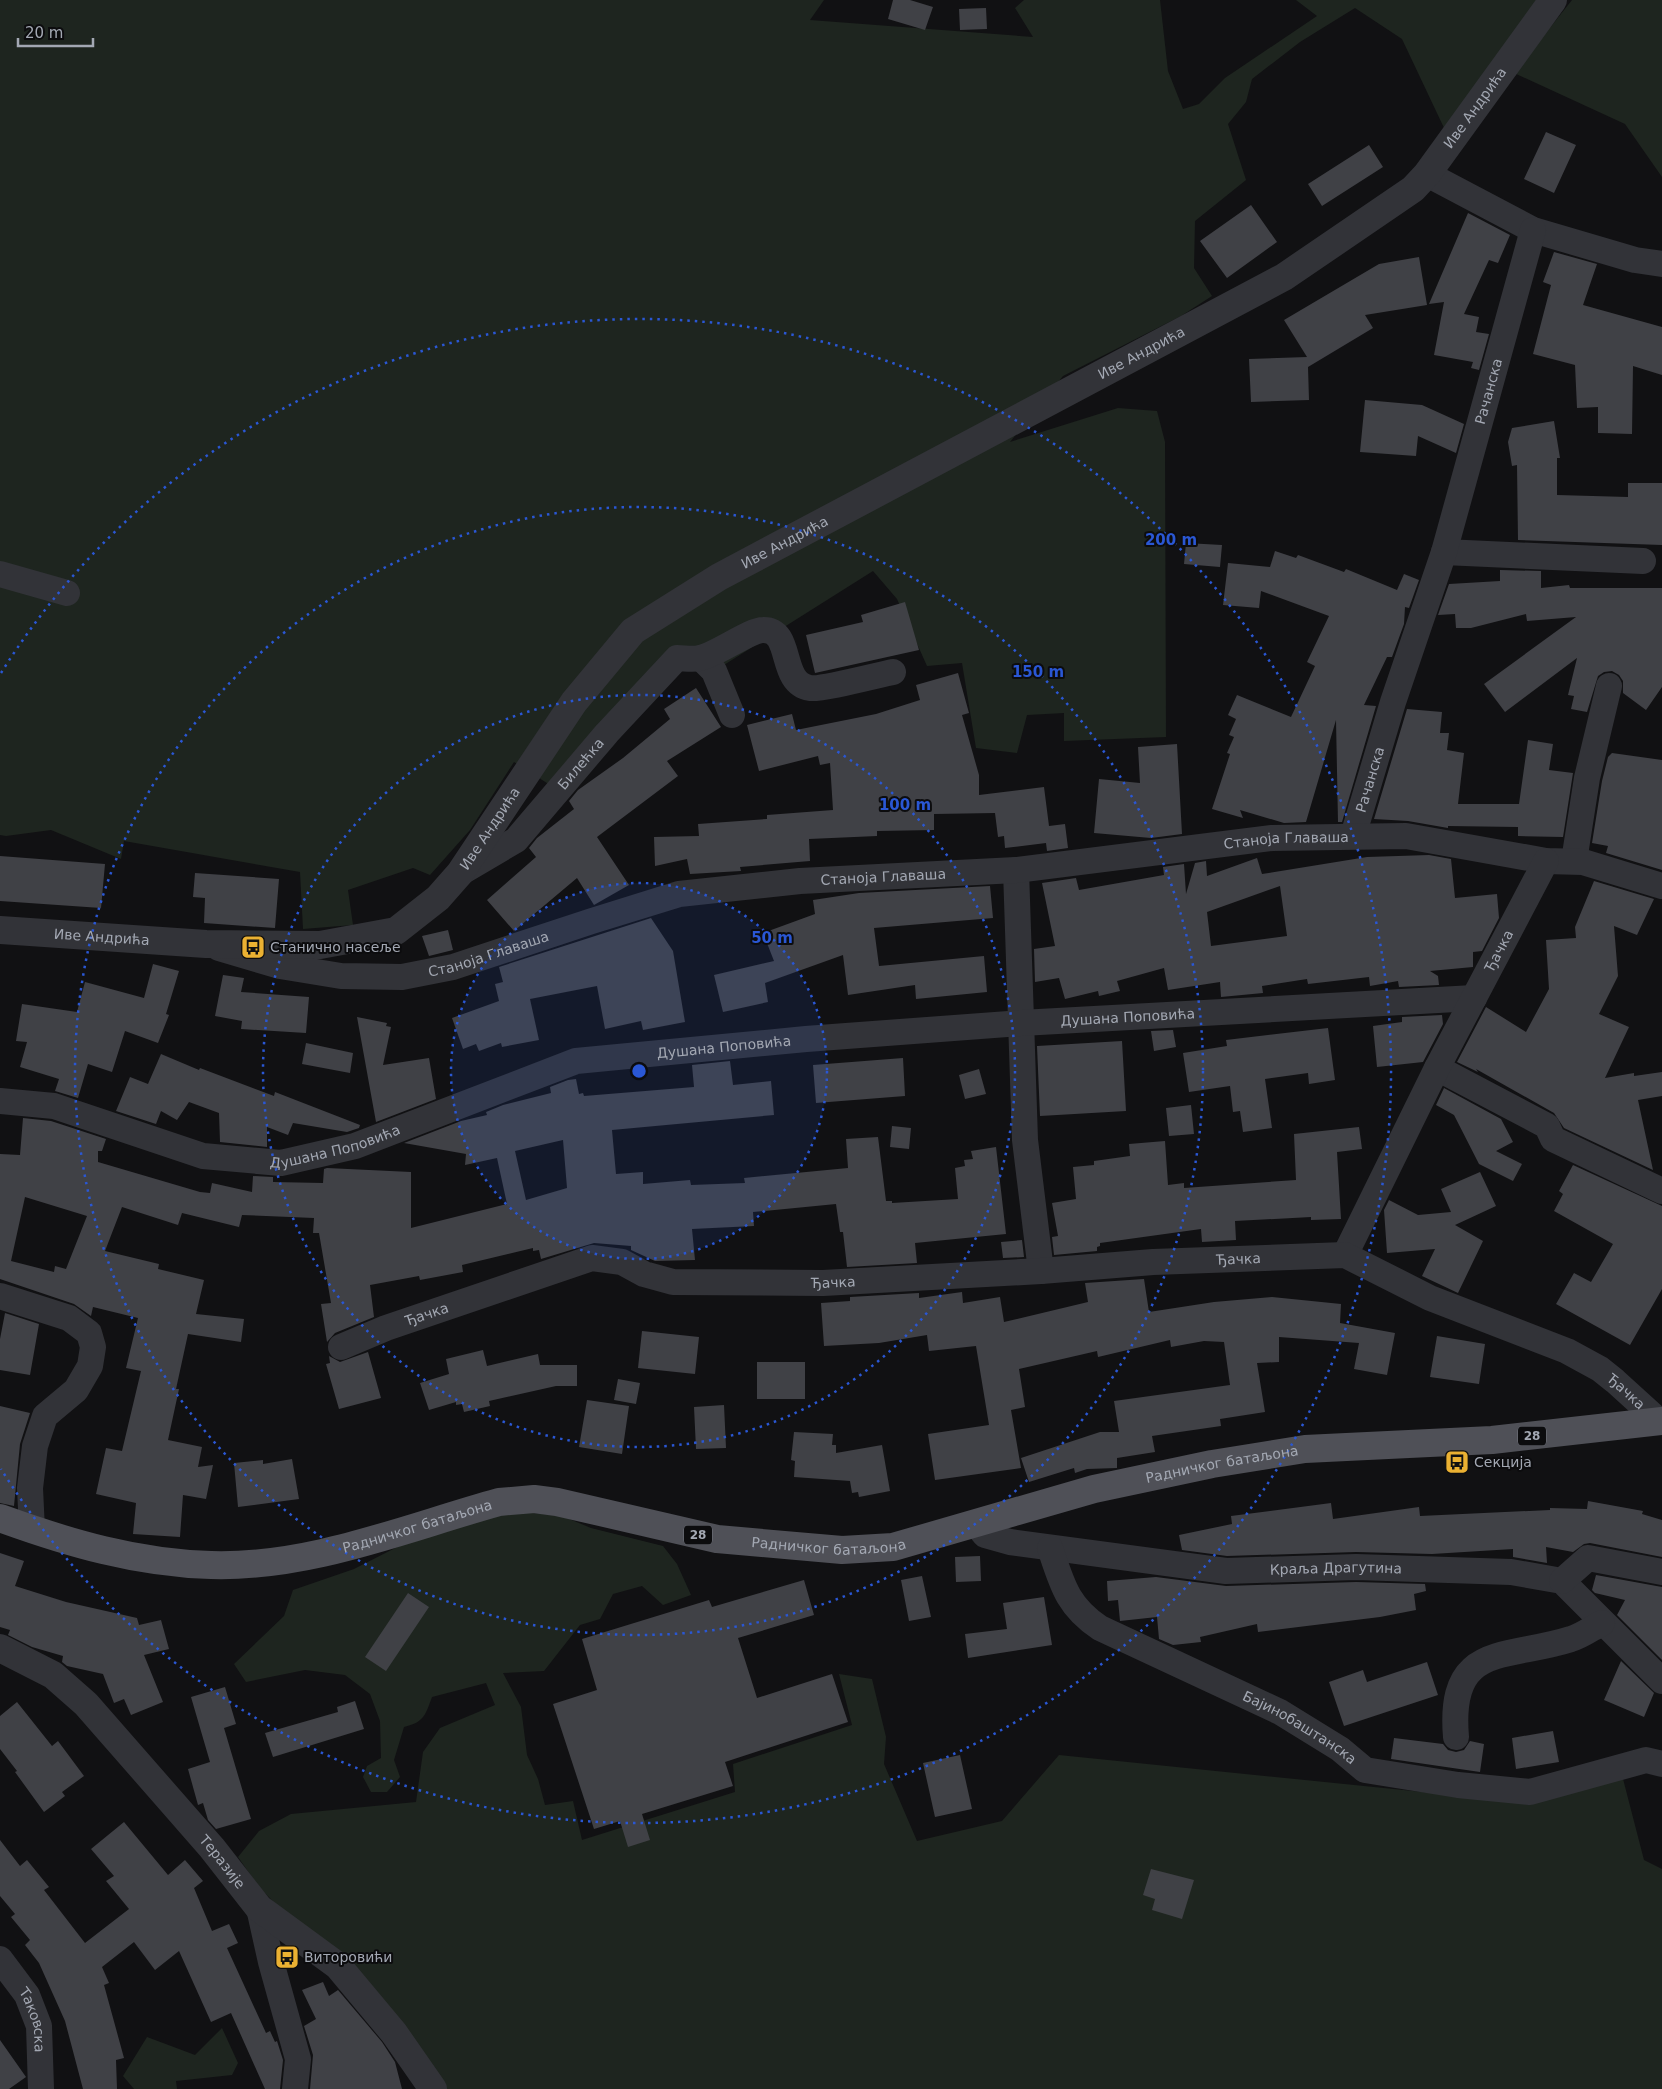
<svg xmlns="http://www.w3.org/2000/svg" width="1662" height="2089" viewBox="0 0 1662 2089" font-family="'DejaVu Sans',sans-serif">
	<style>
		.green { fill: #1e251f }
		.building { fill: #404146; fill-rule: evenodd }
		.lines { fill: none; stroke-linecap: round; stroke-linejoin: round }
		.minor { stroke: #323338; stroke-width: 26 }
		.tertiary { stroke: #323338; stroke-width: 28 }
		.primary { stroke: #4f5057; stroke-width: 28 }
		.ring { fill: none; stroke: #2a57d4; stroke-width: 2.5; stroke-dasharray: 2.5 5 }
		.labels { text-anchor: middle; stroke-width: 4; stroke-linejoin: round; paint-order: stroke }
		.shield { fill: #0c0c0e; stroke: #767982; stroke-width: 1 }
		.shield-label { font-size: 12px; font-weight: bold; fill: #a3a8b3 }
		.street-label { font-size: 14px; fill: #a3a8b3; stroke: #0c0c0e }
		.poi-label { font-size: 14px; fill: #a3a8b3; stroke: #0c0c0e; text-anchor: start }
		.centre { fill: #2a57d4; stroke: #0c0c0e; stroke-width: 2.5 }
		.ring-label { font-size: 15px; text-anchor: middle; font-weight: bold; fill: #2a57d4; stroke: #0c0c0e; stroke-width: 4; stroke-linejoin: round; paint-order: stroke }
	</style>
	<rect width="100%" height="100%" fill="#111113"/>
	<path class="green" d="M0,0H824L810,20L1033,37L1015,8L1024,0H1160L1168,71L1183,109L1199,104L1225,78L1317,16L1296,0H1540L1445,130L1402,39L1355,8L1300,42L1252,79L1246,102L1228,124L1246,180L1195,221L1194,268L1212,296L1181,316L1063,376L1010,442L1118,408L1157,411L1165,442L1166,737L1064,741V713L1027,715L1017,753L976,748L962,663L927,666L897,599L873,571L716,670L668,656L550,785L514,762L470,830L430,875L413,868L348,890L353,925L303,929L300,872L124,841L121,859L51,830L6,836L0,835Z
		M1572,0H1662V177L1625,124L1514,73Z
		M512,1511L562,1516L591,1528L663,1546L677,1564L691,1595L663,1605L642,1586L613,1594L600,1619L580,1625L544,1671L503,1673L521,1707L527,1755L538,1779L545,1805L573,1801L582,1840L735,1792L733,1764L852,1725L839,1674L872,1679L886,1737L884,1764L917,1841L1002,1821L1059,1755L1482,1798L1622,1775L1644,1860L1662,1869V2089H436L304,1933L259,1887L238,1857L259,1831L291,1814L416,1802L423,1752L440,1728L495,1705L486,1683L432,1697C425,1716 424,1722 404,1727L394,1760L400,1777L387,1792H371L363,1777L367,1766L381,1758L380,1721L370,1694L345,1675L305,1670L246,1682L234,1664L284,1616L293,1590L354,1569L407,1542Z
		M222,2028L238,2063L232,2075L176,2081L177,2089H134L123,2076L147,2037L195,2055Z"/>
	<path class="building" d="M893,0H910L933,7L925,30L888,19Z
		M986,8L987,29L960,30L959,9Z
		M1546,132L1576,145L1554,193L1524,179Z
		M1369,145L1383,167L1322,206L1308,184Z
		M1251,205L1277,242L1227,278L1200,241Z
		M1468,213L1510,235L1498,263L1489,260L1464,314L1479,317L1476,332L1489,334L1479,370L1471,368L1473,362L1434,355L1444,302L1429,304Z
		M1554,252L1597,264L1583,305L1662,327V375L1633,366L1632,434L1598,433V407L1577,408L1575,365L1533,354L1551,285L1543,282Z
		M1419,257L1427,305L1365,315L1373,328L1308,367L1309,400L1251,402L1249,359L1307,357L1284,320L1379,264Z
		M1365,400L1422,405L1464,424L1456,453L1418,436L1416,456L1360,452Z
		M1554,421L1560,458H1557V495L1628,497V483H1662V545L1518,540L1517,465L1512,466L1508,442L1512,428Z
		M1186,543L1222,545L1220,567L1184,564Z
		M1275,551L1296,558L1298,555L1344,572L1346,569L1397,590L1404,574L1419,580L1409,608L1405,607L1404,624L1392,657H1387L1364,705L1376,706L1342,822H1338L1336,720L1306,822L1284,823L1240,810L1243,818L1212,809L1230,754L1227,753L1234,737L1229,735L1236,719L1228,715L1237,695L1291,717L1315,666L1307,662L1329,616L1261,591L1259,608L1223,605L1228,563L1270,567Z
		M1500,570L1541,571V588L1569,585L1570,588H1662V687L1646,710L1623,693V681L1619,675L1612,671L1604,672L1598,676L1587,712L1571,709L1574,696L1568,695L1577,658L1505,712L1484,684L1576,617L1527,621L1526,614L1471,628H1456L1455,614L1438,615L1449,584L1500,581Z
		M905,602L919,650L815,673L806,635L863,622L861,615Z
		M958,673L969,713L962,715L979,775V795L1044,787L1049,826L1065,824L1068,848L1047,851L1046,843L1005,848L1004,836L998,837L995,813L934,814V830L877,831V836L809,839L810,861L740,867L741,871L690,874L687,859L655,866L654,837L699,836L698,824L767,819V815L833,810L830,763L820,765L818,756L759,771L747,725L792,714L796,730L876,714L920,700L916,685Z
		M696,688L721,727L667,761L678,776L597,837L629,885L594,905L577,878L514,931L487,900L536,857L529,848L537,838L574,809L569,801L578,790L623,758L670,719L664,709Z
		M1407,709L1442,712L1440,733H1449L1447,750L1464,753L1458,804H1519L1528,740L1553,744L1549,770L1573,773L1563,837L1518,836V827L1448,826V828L1408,821L1374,819Z
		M1177,744L1182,834L1151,838L1094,833L1099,779L1140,783L1138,747Z
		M1612,753L1662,760V870L1606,853L1608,846L1592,843L1602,781L1608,757Z
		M1429,855L1451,859L1455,898L1497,894L1499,918L1482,951L1473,952V967L1430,971L1438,976L1439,985L1399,987L1398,981L1370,986L1369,977L1308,984L1307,979L1262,986L1263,993L1221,997L1220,982L1168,990L1164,968L1117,981L1120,991L1099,996L1098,991L1065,999L1059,978L1035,982L1034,949L1055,946L1042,883L1076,878L1079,890L1164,875L1163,867L1184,864L1186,894L1195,863L1206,861L1207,876L1257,858L1262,874L1367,857ZM1280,886L1287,936L1211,946L1207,912Z
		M0,856L105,864L101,908L0,901Z
		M195,873L279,879L275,928L204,923L205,898L193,897Z
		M1594,881L1654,899L1637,935L1614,926L1618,976L1599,1014L1629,1027L1605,1078L1634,1073V1076L1662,1072V1096L1638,1100L1653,1170L1564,1128L1554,1113L1476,1069L1478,1072L1457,1062L1486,1007L1526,1032L1549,989L1546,940L1576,938L1575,927Z
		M990,886L993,918L874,928L879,966L984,956L987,992L916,999L915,985L848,995L843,955L765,983L768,1002L723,1012L714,975L774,961L763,933L815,914L813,900L859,893Z
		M651,918L673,951L685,1022L643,1030L641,1021L605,1029L597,986L530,999L539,1040L502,1047L501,1043L479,1051L476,1044L463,1049L452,1018L499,1001L495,984L503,982L499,967Z
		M448,930L453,950L429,956L422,936Z
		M153,964L179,971L166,1014L169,1015L158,1043L125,1031L112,1072L88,1064L78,1098L55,1091L59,1079L20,1067L27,1042L16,1041L22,1004L77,1012L85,982L144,998Z
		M223,975L244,978L241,992L309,997L306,1033L241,1029L242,1021L215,1016Z
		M1442,1015L1443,1024L1423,1062L1377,1067L1373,1026L1402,1022V1017Z
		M357,1017L387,1023L386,1026L391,1027L383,1065L429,1058L436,1099L376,1122Z
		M1328,1028L1335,1080L1309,1084L1308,1073L1265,1079L1272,1128L1243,1132L1240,1111L1233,1112L1230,1086L1189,1092L1183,1053L1227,1046L1226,1040Z
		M1173,1030L1176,1047L1154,1051L1151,1031Z
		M1122,1041L1126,1111L1040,1116L1037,1046Z
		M306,1043L353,1053L350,1073L302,1064Z
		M161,1054L199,1070L200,1068L274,1096L275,1092L360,1125L359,1128L347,1132L293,1123L288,1135L267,1127V1147L220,1142L219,1113L189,1102L177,1120L161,1111L156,1124L116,1111L130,1077L148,1084Z
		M903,1058L905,1096L816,1103L813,1065Z
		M730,1061L733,1085L771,1081L774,1115L612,1130L616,1174L643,1172V1184L690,1180L691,1185L745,1183L744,1178L848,1168L846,1139L878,1137L886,1201H892V1203L958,1199L955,1168L965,1166L964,1160L973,1159L971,1151L996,1147L1006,1234L915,1243L917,1263L847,1267L843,1232H840L836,1204L753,1212L754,1226L692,1229L695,1260L655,1261L631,1250V1246L594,1243L541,1259L539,1250L533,1251V1248L462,1265L463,1272L420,1280L419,1276L370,1285L374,1317L335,1333L327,1342L321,1304L331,1303L319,1233H313L314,1218L242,1215L239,1227L182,1213L178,1225L122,1207L105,1251L159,1264L158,1269L204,1280L196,1314L244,1319L241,1342L188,1334L176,1389H179L168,1440L202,1447L198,1467L213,1465L206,1499L183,1495L180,1537L133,1534L136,1503L96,1494L106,1448L122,1451L141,1371L126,1368L138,1318L93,1307L91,1316L74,1304L0,1279V1154L20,1155L23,1118L51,1121L106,1139L102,1151H98V1162L200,1192L210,1193L212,1183L252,1192L253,1176L273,1177V1182L323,1183L324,1169L327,1168L411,1172V1228L507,1204L497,1158L465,1165L466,1154L404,1143L461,1121L487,1115L486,1112L503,1105L551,1093L550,1087L568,1080L576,1079L579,1094L583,1093L584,1096L694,1087L692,1065ZM563,1140L567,1188L526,1200L515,1151ZM25,1197L87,1216L66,1269L55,1266L54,1272L11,1261Z
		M979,1069L986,1094L965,1099L959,1075Z
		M1444,1088L1501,1119L1513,1142L1496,1151L1522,1164L1513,1181L1479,1164L1454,1115L1436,1105Z
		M1191,1105L1194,1134L1169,1136L1166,1108Z
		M892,1126L911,1128L909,1149L890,1147Z
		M1359,1127L1362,1149L1337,1152L1341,1219L1311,1220V1217L1235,1221L1236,1240L1202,1242L1201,1229L1100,1243V1246L1097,1247V1251L1054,1255L1052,1237L1058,1236L1052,1203L1076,1199L1073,1167L1094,1165V1161L1130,1156L1129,1144L1165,1141L1168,1185L1184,1183V1188L1296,1180L1294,1134Z
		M1573,1165L1662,1206V1289L1630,1345L1556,1304L1574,1273L1591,1282L1613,1244L1554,1211L1563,1194L1559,1191Z
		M1480,1172L1496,1206L1455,1225L1483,1241L1458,1293L1422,1276L1435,1249L1387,1253L1384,1210L1389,1200L1418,1215L1451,1212L1441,1189Z
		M1022,1240L1024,1257L1003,1258L1001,1242Z
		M1144,1279L1149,1312L1214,1302L1272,1297L1341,1304L1340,1323L1395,1333L1387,1375L1354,1369L1359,1343L1279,1337V1362L1257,1363L1265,1412L1220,1419L1221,1426L1152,1436L1155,1452L1117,1458V1468L1087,1469L1075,1473L1074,1468L1029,1482L1021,1458L1100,1432H1119L1114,1401L1230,1385L1224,1342L1204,1341L1171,1347L1170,1340L1098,1357L1097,1351L1019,1369L1025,1407L1011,1410L1021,1468L935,1480L928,1434L989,1425L976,1346L929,1351L927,1335L879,1343L824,1346L821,1303L850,1301V1297L919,1293V1298L962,1292L963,1303L1000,1297L1004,1322L1088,1302L1085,1283Z
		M5,1313L39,1324L30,1375L0,1370V1339Z
		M642,1331L699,1337L695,1374L638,1368Z
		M1437,1336L1485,1344L1479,1384L1430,1377Z
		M483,1350L487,1366L538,1354L540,1365H577V1386H556L489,1401L490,1406L464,1412L462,1404L456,1405V1402L429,1410L420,1383L449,1374L446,1359Z
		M368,1352L381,1398L339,1409L326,1364L330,1363L329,1356L340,1362Z
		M757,1362H805V1399H757Z
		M618,1379L640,1383L636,1404L614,1400Z
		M587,1400L629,1406L622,1454L579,1447Z
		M724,1405L726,1448L696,1449L694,1407Z
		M0,1406L30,1413L20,1444L14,1506L0,1503Z
		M794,1432L833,1434L832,1445H836V1453L882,1445L890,1491L859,1497L858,1492L852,1493L850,1481L794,1477L795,1461L791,1460Z
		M292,1459L299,1499L238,1507L234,1463L263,1460V1464Z
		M1588,1501L1643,1511L1642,1514L1662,1520V1557L1590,1543L1584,1544L1573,1552L1546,1547L1547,1563L1513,1557V1549L1432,1554L1356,1552L1227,1556L1182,1550L1179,1535L1232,1524L1231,1516L1331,1503L1333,1519L1419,1507L1420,1516L1550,1510V1508L1587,1509Z
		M0,1553L24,1561L15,1586L66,1602L137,1618L139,1625L161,1620L169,1649L144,1655L163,1702L131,1715L124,1699L114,1703L103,1674L67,1666L62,1662L63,1656L32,1647L8,1635L10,1630L0,1627Z
		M980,1556L981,1581L956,1582L955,1557Z
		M1596,1575L1662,1587V1660L1617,1615L1625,1600L1595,1593L1592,1590Z
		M922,1576L931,1617L909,1621L901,1580Z
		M1156,1577L1226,1586L1356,1582L1425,1584L1426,1591L1414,1594L1416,1610L1380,1617L1258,1632L1257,1624L1200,1637L1201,1642L1173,1645L1159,1639L1157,1617L1120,1621L1118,1600L1108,1601L1107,1581Z
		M804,1580L814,1615L738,1638L757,1698L832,1674L848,1722L725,1762L733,1786L642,1814L650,1840L628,1847L620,1821L594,1829L553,1704L597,1690L582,1639L709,1600L712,1607Z
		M408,1593L429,1607L386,1671L365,1657Z
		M1044,1597L1052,1645L968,1658L965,1634L1007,1629L1003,1603Z
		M1621,1661L1654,1693L1644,1717L1604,1700Z
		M1427,1662L1438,1695L1344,1726L1329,1682L1363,1670L1367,1682Z
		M225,1687L236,1724L224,1728L251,1819L216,1829L208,1820L203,1803L198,1805L188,1769L210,1762L191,1697Z
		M355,1701L364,1729L273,1757L265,1733L338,1712L337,1707Z
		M17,1702L52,1746L58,1741L84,1776L62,1792L65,1796L44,1812L15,1772L17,1771L0,1749V1716Z
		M1553,1731L1559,1762L1516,1769L1512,1738Z
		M1394,1738L1443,1744L1448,1750L1456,1752L1464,1750L1470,1741L1484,1744L1480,1772L1391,1759Z
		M960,1755L972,1809L935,1817L923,1763Z
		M124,1822L168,1875L185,1860L203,1881L194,1888L212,1931L229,1924L238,1943L227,1948L266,2033L270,2031L275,2042L277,2041L283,2060L280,2089H265L231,2013L211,2022L179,1951L155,1970L134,1942L102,1967L109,1983L104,1985L124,2058L116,2060L117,2089H83L65,2021L39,1963L25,1945L30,1940L11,1917L15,1914L0,1896V1840L20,1866L27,1860L49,1887L44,1890L85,1943L129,1909L106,1881L114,1876L91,1849Z
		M1151,1869L1194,1880L1182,1919L1152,1910L1155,1899L1143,1895Z
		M323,1982L329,1996L338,1990L382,2042L395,2062L402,2089H310L313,2055L304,2026L316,2019L302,1990Z
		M0,2040L26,2077L9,2089H0Z"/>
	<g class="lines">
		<g class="minor">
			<path d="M1427,174L1533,230L1635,260L1662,264"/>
			<path d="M1444,552L1643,561"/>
			<path d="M0,574L67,593"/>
			<path d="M701,658L714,671L732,715"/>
			<path id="s1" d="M1353,836L1393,702L1444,552L1533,230"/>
			<path d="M1574,861L1587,778L1609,686"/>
			<path d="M1016,870L1025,1140L1041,1271"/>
			<path id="s2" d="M460,873L516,840L607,733L677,658C684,658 693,660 700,658C716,655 750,630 763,630C794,629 778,683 810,688C820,690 878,675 893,672"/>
			<path id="s3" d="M219,948L280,966L341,976L402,977L453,967L592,921L679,894L800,881L1016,870L1272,838L1406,836L1546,861L1583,862L1662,886"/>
			<path d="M1437,1068L1547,1126L1553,1139L1662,1191"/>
			<path id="s4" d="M0,1101L54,1106L203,1156L281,1163L355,1146L576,1061L806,1039L1021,1023L1474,998"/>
			<path id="s5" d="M1345,1255L1437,1068L1546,861"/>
			<path d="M0,1296L69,1318L89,1333L93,1347L90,1366L76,1390L45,1416L35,1446L30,1488L32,1530"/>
			<path id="s6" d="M341,1347L386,1328L592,1258L622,1262L644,1274L673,1282L823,1283L1041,1271L1153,1262L1345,1255L1430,1298L1567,1351L1600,1369L1615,1381L1659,1421"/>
			<path id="s7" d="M976,1524L985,1535L1010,1542L1226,1571L1356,1567L1511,1572L1562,1581L1662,1681"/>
			<path id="s8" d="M1050,1548C1062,1584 1067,1606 1100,1628L1280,1712L1340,1749L1365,1770L1458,1785L1530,1792L1646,1760L1662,1764"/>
			<path d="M1562,1581L1588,1558L1662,1572"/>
			<path d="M1456,1737C1448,1642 1505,1660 1571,1639C1582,1636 1592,1628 1602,1623"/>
			<path d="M259,1908L271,1962L298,2059L295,2089"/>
			<path id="s9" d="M0,1959L27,1995L39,2026L41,2089"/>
		</g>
		<g class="tertiary">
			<path id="s10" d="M0,930L206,944L320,945L396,931L438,898L460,873L574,702L633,631L719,577L1284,277L1413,189L1427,174L1553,0"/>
			<path id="s11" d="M0,1648L53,1675L86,1704L212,1848L259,1908L338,1966L394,2033L433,2089"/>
		</g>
		<path class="primary" id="s12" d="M0,1518C69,1543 137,1563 211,1565C310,1568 405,1528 499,1502L534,1499L557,1502L717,1539L842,1550L893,1547L1094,1489L1212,1464L1305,1449L1492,1440L1662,1421"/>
	</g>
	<circle cx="639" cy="1071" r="188" fill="#2a57d4" fill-opacity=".12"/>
	<g class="ring">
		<circle cx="639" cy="1071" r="188"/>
		<circle cx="639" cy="1071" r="376"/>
		<circle cx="639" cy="1071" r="564"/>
		<path d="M1 673A752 752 0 1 1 1 1469"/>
	</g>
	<defs>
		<g id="bus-square" transform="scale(1.25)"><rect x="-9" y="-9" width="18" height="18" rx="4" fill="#ebb132" stroke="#0c0c0e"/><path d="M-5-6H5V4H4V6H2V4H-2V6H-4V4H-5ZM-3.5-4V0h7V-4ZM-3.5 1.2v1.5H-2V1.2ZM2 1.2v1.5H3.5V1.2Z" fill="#111"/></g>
	</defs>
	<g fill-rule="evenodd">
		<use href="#bus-square" x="253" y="947"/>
		<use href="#bus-square" x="1457" y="1462"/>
		<use href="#bus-square" x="287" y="1957"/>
	</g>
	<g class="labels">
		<g class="shield">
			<rect x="1518" y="1426.5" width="28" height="19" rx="4"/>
			<rect x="684" y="1525.5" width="28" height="19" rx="4"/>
		</g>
		<g class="shield-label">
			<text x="1532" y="1440">28</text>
			<text x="698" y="1539">28</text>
		</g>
		<g class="street-label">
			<text dy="5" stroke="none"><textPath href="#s10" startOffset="1782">Иве Андрића</textPath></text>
			<text dy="5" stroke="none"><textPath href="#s10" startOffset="1362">Иве Андрића</textPath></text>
			<text dy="5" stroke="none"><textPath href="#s1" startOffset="465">Рачанска</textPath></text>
			<text dy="5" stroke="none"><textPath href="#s10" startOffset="958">Иве Андрића</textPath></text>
			<text dy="5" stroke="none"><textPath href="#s2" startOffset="165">Билећка</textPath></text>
			<text dy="5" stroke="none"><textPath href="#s1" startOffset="59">Рачанска</textPath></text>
			<text dy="5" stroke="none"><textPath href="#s10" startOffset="538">Иве Андрића</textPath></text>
			<text dy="5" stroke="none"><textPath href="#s3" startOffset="1086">Станоја Главаша</textPath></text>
			<text dy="5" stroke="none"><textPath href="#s3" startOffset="681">Станоја Главаша</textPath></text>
			<text dy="5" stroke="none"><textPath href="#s10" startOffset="102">Иве Андрића</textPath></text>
			<text dy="5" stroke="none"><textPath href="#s5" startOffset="341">Ђачка</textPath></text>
			<text dy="5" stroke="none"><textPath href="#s3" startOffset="276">Станоја Главаша</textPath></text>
			<text dy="5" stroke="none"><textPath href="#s4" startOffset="1156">Душана Поповића</textPath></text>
			<text dy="5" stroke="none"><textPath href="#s4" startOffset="751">Душана Поповића</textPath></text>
			<text dy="5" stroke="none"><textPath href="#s4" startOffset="346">Душана Поповића</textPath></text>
			<text dy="5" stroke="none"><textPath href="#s6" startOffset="918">Ђачка</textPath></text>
			<text dy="5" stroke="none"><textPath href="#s6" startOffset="512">Ђачка</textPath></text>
			<text dy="5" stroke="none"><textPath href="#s6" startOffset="92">Ђачка</textPath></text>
			<text dy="5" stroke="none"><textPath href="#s6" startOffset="1339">Ђачка</textPath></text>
			<text dy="5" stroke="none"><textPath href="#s12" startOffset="1252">Радничког батаљона</textPath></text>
			<text dy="5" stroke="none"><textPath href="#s12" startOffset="428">Радничког батаљона</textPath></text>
			<text dy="5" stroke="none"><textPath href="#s12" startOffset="848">Радничког батаљона</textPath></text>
			<text dy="5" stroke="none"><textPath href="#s7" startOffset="368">Краља Драгутина</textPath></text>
			<text dy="5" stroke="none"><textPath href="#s8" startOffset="320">Бајинобаштанска</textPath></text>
			<text dy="5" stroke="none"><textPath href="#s11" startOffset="312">Теразије</textPath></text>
			<text dy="5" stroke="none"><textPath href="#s9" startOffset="71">Таковска</textPath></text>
		</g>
		<g class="poi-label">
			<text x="270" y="952">Станично насеље</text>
			<text x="1474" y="1467">Секција</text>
			<text x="304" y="1962">Виторовићи</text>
		</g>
	</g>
	<circle cx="639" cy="1071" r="8" class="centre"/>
	<g class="ring-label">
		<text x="1171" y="545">200 m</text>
		<text x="1038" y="677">150 m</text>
		<text x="905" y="810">100 m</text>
		<text x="772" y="943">50 m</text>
	</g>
	<path d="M18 38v8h75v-8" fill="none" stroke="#a3a8b3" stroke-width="2.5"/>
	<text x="25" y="38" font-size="15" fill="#a3a8b3" stroke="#0c0c0e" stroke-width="4" paint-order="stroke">20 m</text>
</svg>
